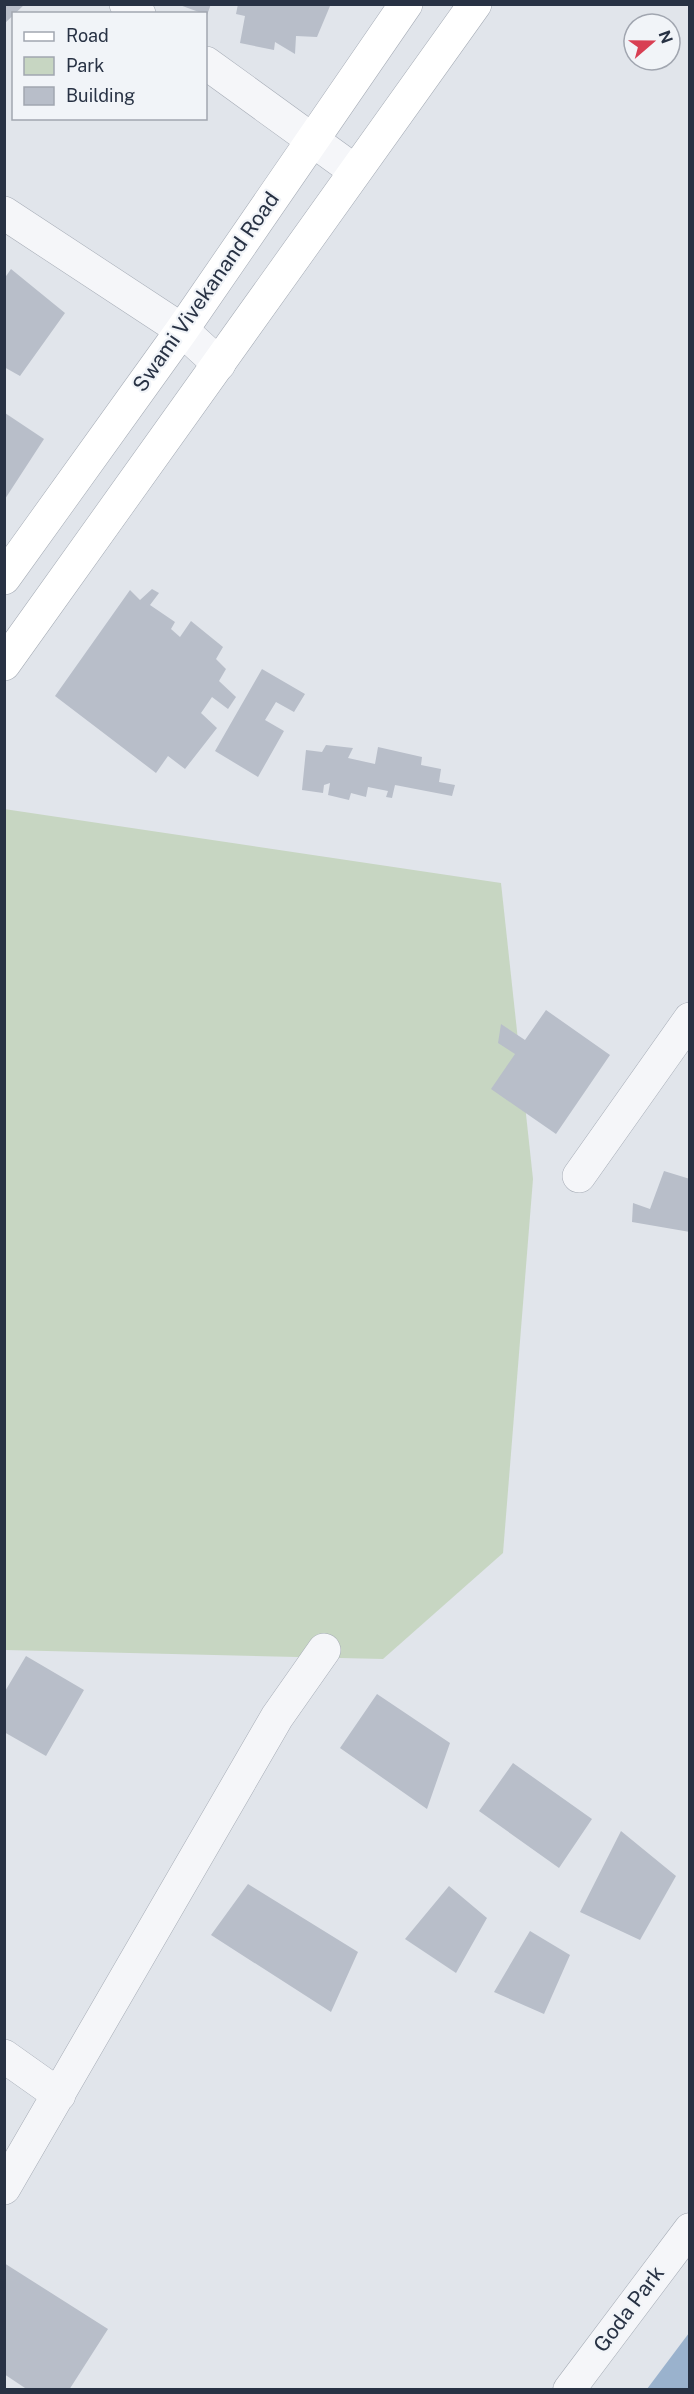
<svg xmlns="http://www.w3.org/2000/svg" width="694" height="2394" viewBox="0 0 694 2394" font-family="'Public Sans',sans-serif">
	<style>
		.green { fill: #c7d6c2 }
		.water { fill: #9ab2cd }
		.building { fill: #b8bec9 }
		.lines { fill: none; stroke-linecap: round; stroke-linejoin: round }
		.pedestrian-casing { stroke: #a6acb6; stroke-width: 33 }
		.minor-casing { stroke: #a6acb6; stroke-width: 34 }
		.secondary-casing { stroke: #a6acb6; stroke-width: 34 }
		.pedestrian { stroke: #f5f6f9; stroke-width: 32 }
		.minor { stroke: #f5f6f9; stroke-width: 33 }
		.secondary { stroke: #fff; stroke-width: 33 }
		.labels { text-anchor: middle; stroke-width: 4.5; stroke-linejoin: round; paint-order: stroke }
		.street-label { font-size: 21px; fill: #283244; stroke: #f1f4f8 }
	</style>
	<rect width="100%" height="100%" fill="#e1e5eb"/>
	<path class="green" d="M4,809L501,883L533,1179L503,1553L383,1659L5,1650Z"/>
	<path class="water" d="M689,2333V2389H647Z"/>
	<path class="building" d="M4,4H25L4,24Z
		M177,4H211L207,15Z
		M238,4H326L330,6L317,37L296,36L295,54L275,42L274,50L240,43L245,16L236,14Z
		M11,269L65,313L20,376L4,367V279Z
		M5,413L44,439L5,499Z
		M152,589L159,593L150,605L175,622L171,629L180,637L191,621L223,647L216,659L226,669L219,681L236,697L228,709L212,697L201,713L217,728L185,769L168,756L156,773L55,696L130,590L140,600Z
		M262,669L305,694L294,712L276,702L265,720L284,731L258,777L215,751Z
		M326,745L353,748L348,758L375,764L378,747L422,757L421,765L441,769L439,782L455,785L452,796L395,785L392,798L386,797L388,791L368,787L366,797L351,793L349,800L328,795L330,783L324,785L323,793L302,790L306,750L322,752Z
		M546,1010L610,1055L556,1134L491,1089L515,1054L498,1043L501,1024L525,1040Z
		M664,1171L690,1179V1232L632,1222L633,1203L650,1209Z
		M26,1656L84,1690L46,1756L4,1732V1693Z
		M377,1694L450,1743L427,1809L340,1748Z
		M513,1763L592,1819L559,1868L479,1811Z
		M621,1831L676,1876L640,1940L580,1912Z
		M248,1884L358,1952L331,2012L211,1935Z
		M449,1886L487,1918L456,1973L405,1939Z
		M530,1931L570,1955L544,2014L494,1992Z
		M4,2263L108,2329L69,2390H28L4,2374Z"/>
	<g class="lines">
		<g class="pedestrian-casing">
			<path id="pedestrian" d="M569,2390L690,2229"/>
		</g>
		<g class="minor-casing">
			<path id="minor" d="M126,4L139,14
				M206,63L355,171
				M4,213L182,330L219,364
				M579,1176L690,1019
				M4,2056L59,2095
				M4,2188L277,1717L324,1650"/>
		</g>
		<g class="secondary-casing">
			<path id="secondary" d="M4,578L182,330L406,4
				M4,664L475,4"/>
		</g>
		<use href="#pedestrian" class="pedestrian"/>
		<use href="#minor" class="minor"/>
		<use href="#secondary" class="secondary"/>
	</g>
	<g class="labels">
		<g class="street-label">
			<text transform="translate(206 292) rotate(-55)" y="7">Swami Vivekanand Road</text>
			<text transform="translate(629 2309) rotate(-53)" y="7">Goda Park</text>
		</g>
	</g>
	<rect width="694" height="2394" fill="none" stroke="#283244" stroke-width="12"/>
	<rect x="12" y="12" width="195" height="108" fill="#f1f4f8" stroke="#a1a6b0" stroke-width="1.5"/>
	<rect x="24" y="32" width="30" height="9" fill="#ffffff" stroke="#a1a6b0" stroke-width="1.5"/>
	<text x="66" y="42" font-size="18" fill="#283244">Road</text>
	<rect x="24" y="57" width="30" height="18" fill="#c7d6c2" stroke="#a1a6b0" stroke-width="1.5"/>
	<text x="66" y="72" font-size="18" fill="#283244">Park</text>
	<rect x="24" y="87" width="30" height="18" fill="#b8bec9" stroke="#a1a6b0" stroke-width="1.5"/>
	<text x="66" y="102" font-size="18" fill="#283244">Building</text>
	<g transform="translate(652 42) rotate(70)"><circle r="28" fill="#f1f4f8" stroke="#a1a6b0" stroke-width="1.5"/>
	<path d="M0-4.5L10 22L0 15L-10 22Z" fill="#d83f53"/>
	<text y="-9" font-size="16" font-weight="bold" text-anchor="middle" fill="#283244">N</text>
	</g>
</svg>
